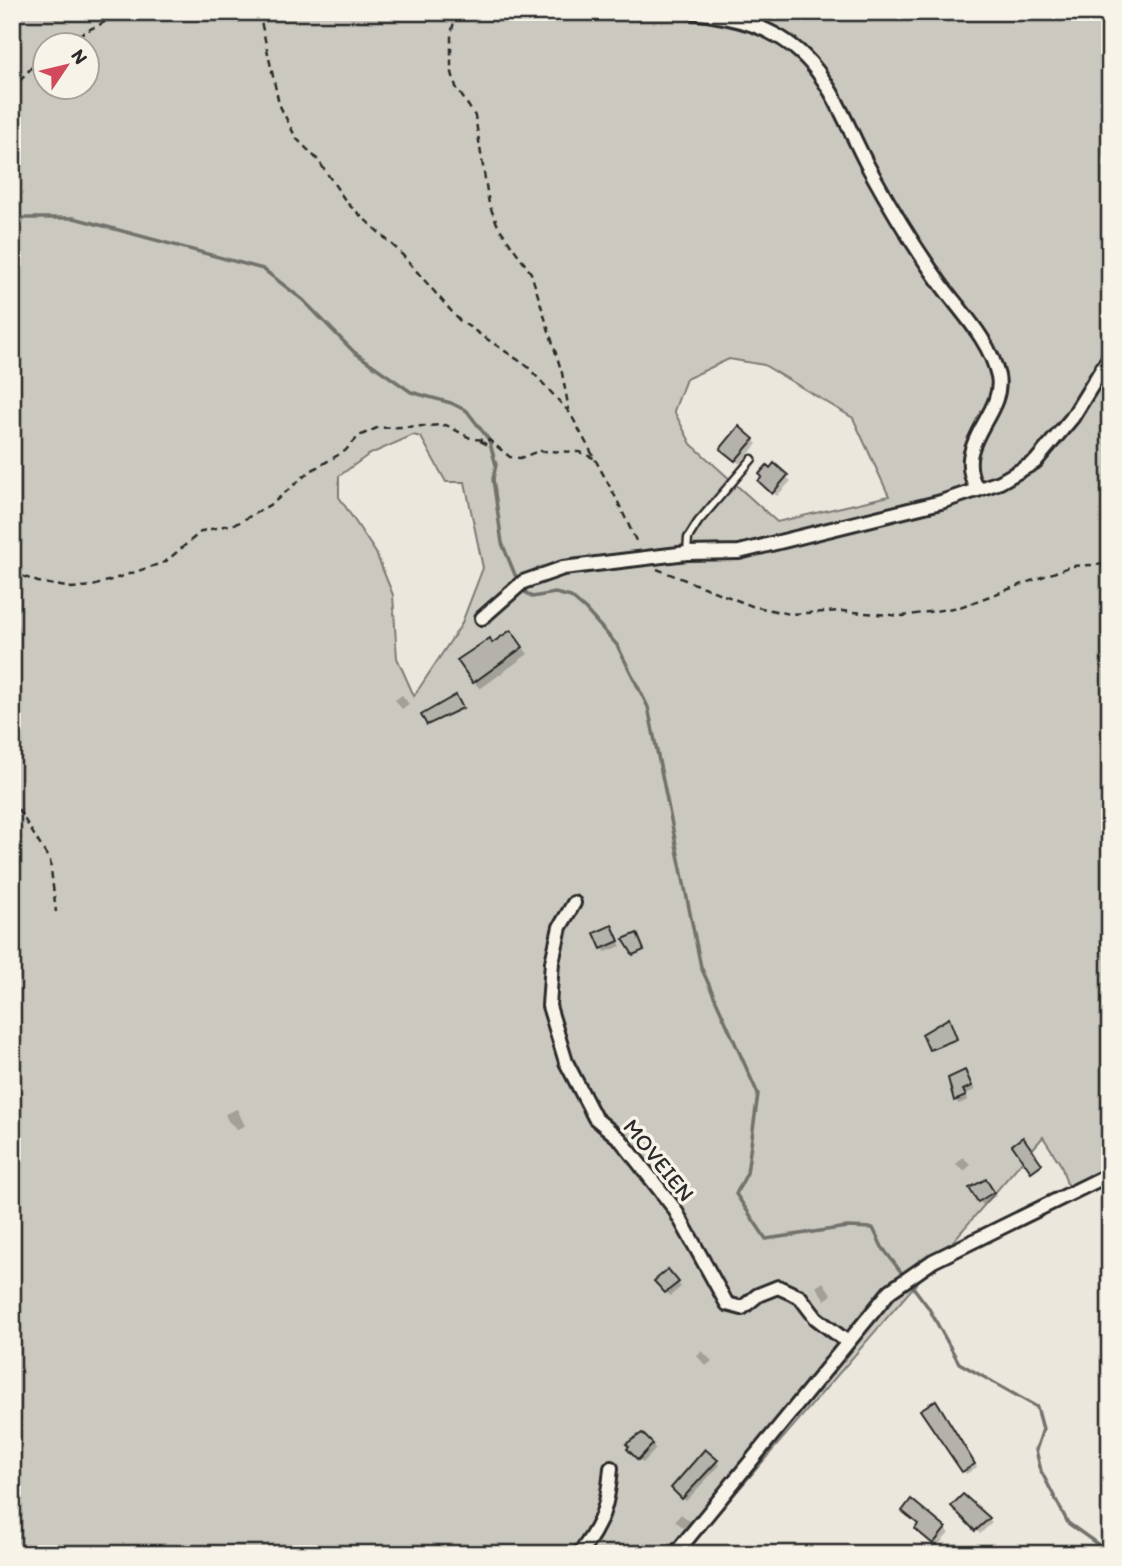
<svg xmlns="http://www.w3.org/2000/svg" width="1122" height="1566" viewBox="0 0 1122 1566" font-family="Itim,sans-serif">
	<style>
		.green { fill: #cbc8bf; stroke: #7b7a75; stroke-width: 2; fill-rule: evenodd }
		.shadow { fill: #0003 }
		.lines { fill: none; stroke-linecap: round; stroke-linejoin: round }
		.stream { stroke: #72716c; stroke-width: 3.5 }
		.building { fill: #b5b2ab; stroke: #2b2b2b; stroke-width: 2 }
		.lane-casing { stroke: #2b2b2b; stroke-width: 11 }
		.street-casing { stroke: #2b2b2b; stroke-width: 18 }
		.path { stroke: #2b2b2b; stroke-width: 2.5; stroke-dasharray: 7 5; stroke-linecap: butt }
		.lane { stroke: #f7f3e8; stroke-width: 6 }
		.street { stroke: #f7f3e8; stroke-width: 12 }
		.labels { text-anchor: middle; stroke-width: 7; stroke-linejoin: round; paint-order: stroke }
		.street-label { font-size: 23px; fill: #2b2b2b; stroke: #f7f3e8 }
	</style>
	<rect width="100%" height="100%" fill="#ebe7dd"/>
	<filter id="ink" filterUnits="userSpaceOnUse"><feTurbulence type="fractalNoise" baseFrequency=".0143" numOctaves="2"/><feDisplacementMap in="SourceGraphic" scale="14" xChannelSelector="R" yChannelSelector="G"/><feConvolveMatrix kernelMatrix="1 2 1 2 8 2 1 2 1" color-interpolation-filters="sRGB"/></filter>
	<g filter="url(#ink)">
		<path class="green" d="M12,12H1110V1176L1071,1197L1061,1165L1043,1137L683,1554H12ZM46,46H88V88H46ZM729,359L764,365L853,418L889,496L777,522L691,444L674,411L686,379ZM413,435L421,437L446,482H465L483,568L461,625L414,696L397,658L393,595L376,553L339,497V476L368,455Z"/>
		<path class="shadow" d="M753,440L757,444L740,464L726,453Z
			M774,466L791,481L777,496L761,481Z
			M511,632L528,654L480,689L474,682L493,644Z
			M402,695L409,704L402,709L395,700Z
			M457,699L464,709L428,724L424,716Z
			M611,927L621,946L606,952L602,948Z
			M950,1022L957,1040L932,1051L930,1049Z
			M965,1072L975,1090L966,1094L968,1100L959,1104L955,1100Z
			M237,1109L245,1126L237,1129L228,1121L225,1114Z
			M963,1157L971,1165L964,1171L956,1164Z
			M989,1185L996,1196L983,1205L979,1201Z
			M668,1272L681,1287L670,1296L657,1281Z
			M823,1282L832,1295L825,1300L816,1287Z
			M702,1351L712,1361L706,1366L697,1356Z
			M939,1405L977,1467L966,1474L963,1471Z
			M642,1435L656,1449L643,1463L629,1449Z
			M705,1452L720,1465L686,1501L673,1488Z
			M963,1496L992,1523L980,1534L954,1506Z
			M681,1514L691,1522L685,1529L675,1521Z
			M945,1529L949,1533L938,1546L921,1533Z"/>
		<g class="lines">
			<path class="stream" d="M12,218H74L263,269L303,300L354,352L411,392L451,403L467,411L489,440L496,465L493,479L502,543L518,582
				M521,589L532,597L555,593L571,597L585,609L617,645L648,707L701,967L758,1094L747,1173L736,1194L766,1239L847,1227L873,1228L882,1247L901,1272
				M910,1283L928,1307L959,1363L1037,1407L1043,1429L1036,1450L1041,1471L1068,1523L1110,1553"/>
		</g>
		<path class="building" d="M739,426L754,439L735,461L720,449Z
			M774,463L788,475L772,494L758,481L762,477L759,474L767,465L770,468Z
			M511,630L523,647L473,683L457,660L490,638L492,643Z
			M456,695L463,708L427,725L421,715Z
			M612,925L619,941L601,949L594,933Z
			M637,933L644,950L633,955L623,939Z
			M949,1018L957,1039L929,1050L922,1034Z
			M965,1070L972,1086L963,1090L966,1096L954,1101L948,1078Z
			M1023,1137L1042,1164L1031,1172L1012,1145Z
			M986,1179L994,1192L978,1202L969,1188Z
			M668,1269L679,1282L665,1293L654,1281Z
			M936,1400L975,1464L962,1472L920,1410Z
			M642,1433L653,1444L638,1460L627,1449L629,1447L626,1444Z
			M705,1449L718,1460L682,1499L671,1488Z
			M963,1494L990,1518L975,1531L951,1506Z
			M911,1499L946,1528L933,1544L915,1529L918,1524L902,1511Z"/>
		<g class="lines">
			<g class="lane-casing">
				<path id="lane" d="M687,553L688,538L698,522L752,459"/>
			</g>
			<g class="street-casing">
				<path id="street" d="M693,12C733,17 774,26 804,56C834,85 850,134 870,170C892,210 916,250 943,287C964,315 990,341 998,376C1006,415 949,444 978,490
					M482,618L523,582L563,568L687,553L739,552L941,502L1000,482L1035,462L1072,418L1110,356
					M574,903L560,927L552,962L549,1006L566,1062L595,1118L620,1139L674,1208L727,1304L742,1308L758,1295L778,1287L800,1297L816,1318L846,1341
					M579,1554C602,1525 608,1505 611,1468
					M675,1554L890,1291L933,1261L1110,1174"/>
			</g>
			<path class="path" d="M259,12L279,104L296,138L318,160L347,203L399,251L459,320L527,366L570,413L616,498L638,545
				M456,12L451,35V69L456,87L475,116L489,204L498,226L531,273L562,373L569,410
				M56,46L125,12
				M12,90L46,51
				M480,441L486,444L493,442
				M657,569L752,606L790,614L841,611L903,616L960,607L1072,566L1110,564
				M12,572L38,582L72,588L93,586L165,562L202,531L238,523L273,503L309,472L345,451L359,436L377,428L446,425L472,439L489,440L510,457L520,458L539,451L579,452L596,459
				M12,799L50,861L56,912"/>
			<use href="#lane" class="lane"/>
			<use href="#street" class="street"/>
		</g>
	</g>
	<g class="labels">
		<g class="street-label">
			<text transform="translate(659 1160) rotate(51)" y="8">MOVEIEN</text>
		</g>
	</g>
	<rect width="1122" height="1566" fill="none" stroke="#f7f3e8" stroke-width="42"/>
	<rect x="21" y="21" width="1080" height="1524" fill="none" stroke="#2b2b2b" stroke-width="2.5" filter="url(#ink)"/>
	<g transform="translate(66 66) rotate(55)"><circle r="33" fill="#f7f3e8" stroke="#a5a39c" stroke-width="2"/>
	<path d="M0-5L12 26L0 18L-12 26Z" fill="#d1495b"/>
	<text y="-10" font-size="19" font-weight="bold" text-anchor="middle" fill="#2b2b2b">N</text>
	</g>
</svg>
